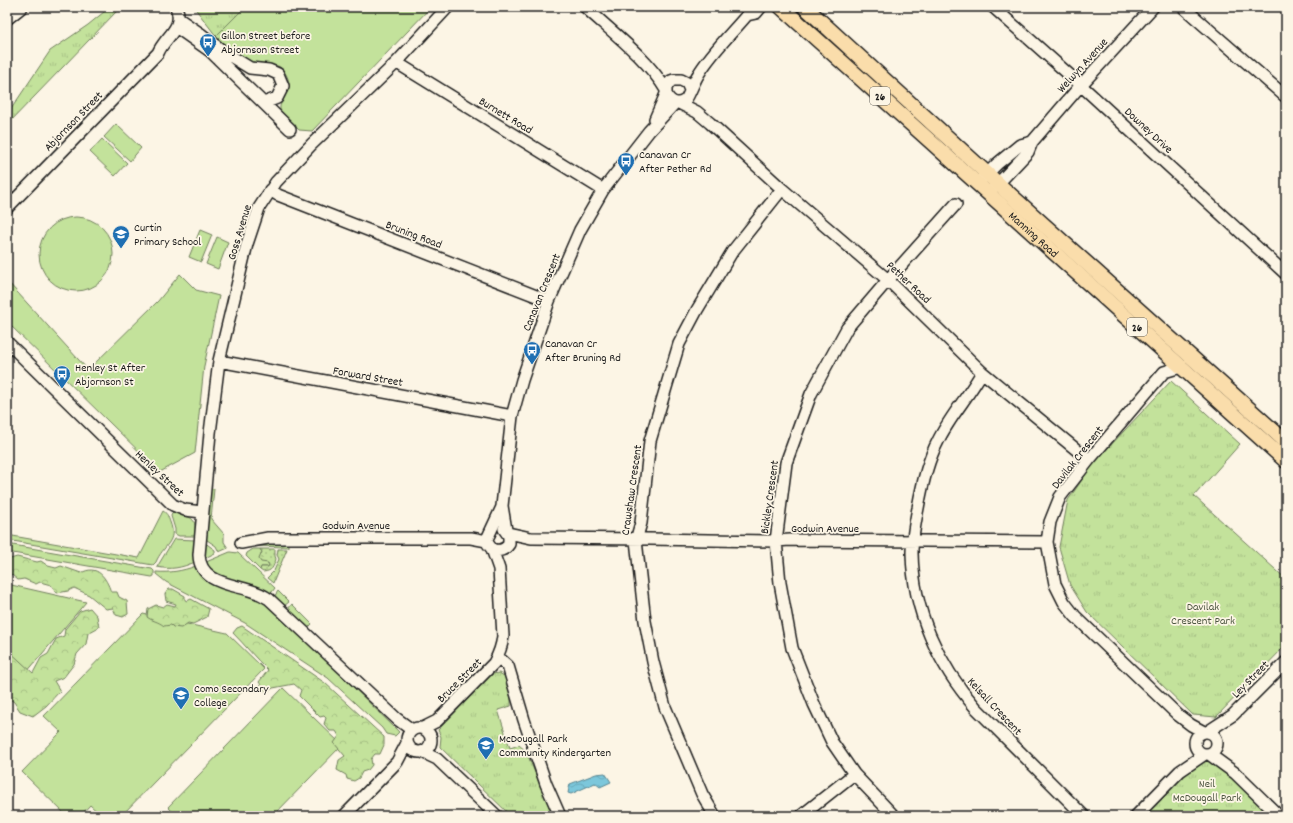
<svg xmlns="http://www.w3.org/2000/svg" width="1293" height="823" viewBox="0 0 1293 823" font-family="Dekko,sans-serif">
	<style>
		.grass { fill: #c3e29b; stroke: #707f5c }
		.forest { fill: url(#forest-crowns); stroke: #707f5c }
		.park { fill: url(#park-tufts); stroke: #707f5c }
		.garden { fill: url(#garden-dots); stroke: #707f5c }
		.water { fill: url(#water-waves); stroke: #55838f }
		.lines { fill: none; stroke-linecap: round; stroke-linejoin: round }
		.minor-casing { stroke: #1c1c1c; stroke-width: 14 }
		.major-casing { stroke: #1c1c1c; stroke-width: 17 }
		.minor { stroke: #fcf5e5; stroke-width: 11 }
		.major { stroke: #faddab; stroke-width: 14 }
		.labels { text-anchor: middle; stroke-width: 3.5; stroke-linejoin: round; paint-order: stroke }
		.shield { fill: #fcf5e5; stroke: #5f5d58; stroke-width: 1 }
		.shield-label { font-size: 11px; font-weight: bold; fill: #1c1c1c }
		.poi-label { font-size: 12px; fill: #1c1c1c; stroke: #fcf5e5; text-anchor: start }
		.street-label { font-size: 12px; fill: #1c1c1c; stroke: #fcf5e5 }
		.park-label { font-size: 12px; fill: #4e5742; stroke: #fcf5e5 }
	</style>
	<defs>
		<pattern id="forest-crowns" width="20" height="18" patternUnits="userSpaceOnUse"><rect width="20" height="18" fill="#c3e29b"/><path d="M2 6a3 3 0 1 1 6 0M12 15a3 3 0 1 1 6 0" fill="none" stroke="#a7c185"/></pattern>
		<pattern id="park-tufts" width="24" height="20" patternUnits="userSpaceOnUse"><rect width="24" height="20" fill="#c3e29b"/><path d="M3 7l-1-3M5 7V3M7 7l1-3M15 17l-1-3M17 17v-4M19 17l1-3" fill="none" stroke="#a7c185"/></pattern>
		<pattern id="garden-dots" width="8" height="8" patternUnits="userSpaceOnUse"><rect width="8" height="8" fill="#c3e29b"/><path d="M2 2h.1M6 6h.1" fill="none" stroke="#a7c185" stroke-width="1.8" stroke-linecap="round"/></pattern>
		<pattern id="water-waves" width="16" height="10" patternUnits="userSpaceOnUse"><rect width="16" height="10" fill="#7bc7db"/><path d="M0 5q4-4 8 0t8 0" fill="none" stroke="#6aaabb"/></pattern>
	</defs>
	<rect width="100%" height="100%" fill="#fcf5e5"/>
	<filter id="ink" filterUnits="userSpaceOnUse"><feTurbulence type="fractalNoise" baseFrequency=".025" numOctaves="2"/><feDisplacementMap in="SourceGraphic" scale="8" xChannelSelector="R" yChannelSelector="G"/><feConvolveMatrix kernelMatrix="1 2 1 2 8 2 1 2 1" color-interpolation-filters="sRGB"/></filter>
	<g filter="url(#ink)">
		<path class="grass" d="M245,7H431L312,131L299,130L280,110V106L289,83C288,77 285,71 280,67C275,64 264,66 258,64C242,60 227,48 216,36Z
			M116,124L141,148L130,161L104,137Z
			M102,139L127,163L115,176L90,152Z
			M39 254a37 37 0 1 1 74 0a37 37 0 1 1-74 0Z
			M200,230L212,235L201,262L189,257Z
			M217,237L228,242L218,269L206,264Z
			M180,274L196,290L219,296L204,366L195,453L160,472L7,322V281L88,370L158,301Z
			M208,488L214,489L211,519L224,534V542L228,548L219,552L216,546L204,538Z
			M163,511C168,514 168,517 170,522C178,542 163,545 156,562L153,565L7,540V535L139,558Z
			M173,511C188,520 197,512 195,536H179L175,534V529L171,516Z
			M174,539L195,540L194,557L195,562C181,568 171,570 157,567Z
			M204,542L215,550V553L205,558Z
			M7,544L152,569L154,571V576L152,577L7,552Z
			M253,549H260L262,552L260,559L268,563L269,565L268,567H261L260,570L246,556L247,553Z
			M230,552L238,553L275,588L272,592L267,593L218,576L212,570L206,562Z
			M196,566L205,578L215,586L258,598L273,608L399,732L395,736L386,734L382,728L328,678L245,623L166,582L156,574V572C170,573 182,571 196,566Z
			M7,584L86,602L26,673L7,657Z
			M278,591L289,602L284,606L274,597Z
			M292,604L312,624L308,628L288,609Z
			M143,614L227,633L264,669L121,816H102L90,805L80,816H67L22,772L61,732L44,716Z
			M283,688L342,745L273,816H177L168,807Z"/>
		<path class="forest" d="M17,557L37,562L41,561L48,566L56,568L61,566L81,573C97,564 106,577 111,592H117L119,597L127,601L128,614L123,617L116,615L113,608L106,609L89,595L74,588L68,591L57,593L51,585L40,582L36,584L24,579L18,580L7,571V560Z
			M169,589H173L185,596V600L187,601L191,599L209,609L207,617L193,624L188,623L181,628L173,627L171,625L164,626C158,621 152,621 147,617L148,609L156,605L163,607L167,604L175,606L176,604L166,601L165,594Z
			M90,608L97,616L99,627L88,633L86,644L77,654L74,664L64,677L54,681L60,691L46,706L33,716L20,711L14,702L7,697V649L33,673L41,658L48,654L56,639L64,636L65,629L80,611Z
			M242,626L325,683L384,737V745L380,754H375L371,759L372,765L368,770L362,772L359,778L354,781L347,779L346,775L337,770L339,760L345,756L334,743L339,736L336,731H330L324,724L326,718L324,716L320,717L299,696L301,690L294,684L273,688L266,692L259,682L268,670C255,658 245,645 233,633L237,628Z"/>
		<path class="park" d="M110,7H123L116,12L7,125V115L50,51L88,25Z
			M194,7H245L216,36Z
			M1171,381L1240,444L1194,496L1286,579V645L1216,717L1193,715L1087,612L1070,585L1059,547L1068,500L1093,464Z
			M499,673L506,677L511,698V706L498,710L510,748L519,745L526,751L553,816H511L440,747L441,737L438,730L492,674Z
			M1207,761C1225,766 1256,802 1270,816H1144L1195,765L1201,762Z"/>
		<path class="garden" d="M289,541V547L252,546L258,544Z
			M260,549H275V556L276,559C273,567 273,571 263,572L260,570L261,567H268L269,565L268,563L261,562L259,559L262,552Z
			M278,549H287L273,583L267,578L274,571L279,559L277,555Z"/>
		<path class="water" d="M605,773L611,782L600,787L595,783L571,794L568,793L570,784L596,774Z"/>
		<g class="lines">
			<g class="minor-casing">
				<path id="minor" d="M585,7C612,32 647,58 666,90
					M993,7L1073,78L1286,274
					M1183,7L1286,97
					M7,19L22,7
					M179,19L201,34L224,52L250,68L269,70L278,74L283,86L277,98L264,103
					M176,27L210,51L290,129
					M397,62L402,66L603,190
					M666,94C669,101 676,106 684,101C688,99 694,81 698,75C711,53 730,35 747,15L756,13L761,7
					M679,103L697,112L710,123L782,189L888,280L982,372L1089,460
					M655,119L666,94V87L671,81L674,80H681L687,83L690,90
					M982,179L997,164L1020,145L1032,142
					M993,189L1028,152L1032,142L1081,85L1153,7
					M270,190L278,195L549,301
					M7,208L158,53C165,36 185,28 176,7
					M7,342L173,505L185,510L202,512
					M219,361L512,416
					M1181,367L1164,372L1089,460L1060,497L1050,522L1047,542L1055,584L1064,602L1075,616L1178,715L1191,725L1204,732
					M982,372C969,396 950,416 938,441C927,462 922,485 918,508C915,523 912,538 912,553C913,610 938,665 976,708L1084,816
					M506,530L502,506L512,416L522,380L549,301L580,230L603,190L649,131L675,103
					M508,533L531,538L649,539L776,541L790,540L1047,542
					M241,543L268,538H471L487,541
					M492,549C499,552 505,550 509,544V536L504,529
					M498,657L508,666L524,720L546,784L560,816
					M407 740a12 12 0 1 1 24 0a12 12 0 1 1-24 0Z
					M423,728L437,721L494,663C499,654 502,646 503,636L499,569L492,549L488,544L487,539L502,507
					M412,730L397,719L269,599C263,595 256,592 249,590C230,584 200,582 199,555L210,433L219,361L247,244L259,208L276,182L312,144L397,62L448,7
					M1195 743a11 11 0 1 1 22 0a11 11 0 1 1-22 0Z
					M1207,732L1233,715L1286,662
					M422,752L437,759L497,816
					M1209,754L1235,773L1279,816
					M344,816L397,762L407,743
					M715,816L702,794L665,707L653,662L645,621L636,540L641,523L650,441L679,344L697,310L732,252L782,189
					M801,816L854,774
					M894,816L854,774L832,742L814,704L792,648L780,583L776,541L786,463L811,394L847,328L888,280L956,204
					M1136,816L1180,771L1205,754"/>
			</g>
			<g class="major-casing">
				<g id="major">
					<path id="s1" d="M781,7L1286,461"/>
					<path d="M805,7L1006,191L1286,442"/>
				</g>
			</g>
			<use href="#minor" class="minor"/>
			<use href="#major" class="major"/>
		</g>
	</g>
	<defs>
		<g id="bus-pin" transform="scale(0.9)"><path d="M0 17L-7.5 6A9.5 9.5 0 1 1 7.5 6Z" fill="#1f6fb2" stroke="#fcf5e5"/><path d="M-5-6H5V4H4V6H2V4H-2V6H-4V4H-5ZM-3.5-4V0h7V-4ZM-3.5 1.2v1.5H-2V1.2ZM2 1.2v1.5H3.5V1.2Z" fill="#fff"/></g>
		<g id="school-pin" transform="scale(0.9)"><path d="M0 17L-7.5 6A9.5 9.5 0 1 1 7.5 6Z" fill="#1f6fb2" stroke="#fcf5e5"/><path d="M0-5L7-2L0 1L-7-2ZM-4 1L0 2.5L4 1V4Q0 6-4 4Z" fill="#fff"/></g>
	</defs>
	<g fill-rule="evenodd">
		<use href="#bus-pin" x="208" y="42"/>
		<use href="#bus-pin" x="626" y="161"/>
		<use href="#school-pin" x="121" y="234"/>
		<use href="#bus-pin" x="532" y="350"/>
		<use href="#bus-pin" x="62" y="374"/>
		<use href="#school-pin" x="181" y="695"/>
		<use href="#school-pin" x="486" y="745"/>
	</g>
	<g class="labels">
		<g class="shield">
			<rect x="870" y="87" width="20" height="18" rx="3"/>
			<rect x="1127" y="318" width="20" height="18" rx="3"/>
		</g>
		<g class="shield-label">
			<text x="880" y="100">26</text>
			<text x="1137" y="331">26</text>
		</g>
		<g class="poi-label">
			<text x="221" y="39">Gillon Street before<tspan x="221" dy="14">Abjornson Street</tspan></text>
			<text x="639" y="158">Canavan Cr<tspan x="639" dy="14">After Pether Rd</tspan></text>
			<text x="134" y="231">Curtin<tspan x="134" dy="14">Primary School</tspan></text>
			<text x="545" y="347">Canavan Cr<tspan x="545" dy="14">After Bruning Rd</tspan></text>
			<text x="75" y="371">Henley St After<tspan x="75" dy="14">Abjornson St</tspan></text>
			<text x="194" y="692">Como Secondary<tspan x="194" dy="14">College</tspan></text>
			<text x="499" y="742">McDougall Park<tspan x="499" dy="14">Community Kindergarten</tspan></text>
		</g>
		<g class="street-label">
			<text transform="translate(1082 65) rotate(-48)" y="4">Welwyn Avenue</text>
			<text transform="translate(506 115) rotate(31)" y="4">Burnett Road</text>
			<text transform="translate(73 121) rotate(-46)" y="4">Abjornson Street</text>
			<text transform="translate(1149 130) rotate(43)" y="4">Downey Drive</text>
			<text transform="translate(239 232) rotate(-73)" y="4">Goss Avenue</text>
			<text transform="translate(414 234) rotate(21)" y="4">Bruning Road</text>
			<text dy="4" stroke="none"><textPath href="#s1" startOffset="340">Manning Road</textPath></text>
			<text transform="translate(909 282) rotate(43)" y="4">Pether Road</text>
			<text transform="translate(541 292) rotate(-68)" y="4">Canavan Crescent</text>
			<text transform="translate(368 376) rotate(10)" y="4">Forward Street</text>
			<text transform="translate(1077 457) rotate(-52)" y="4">Davilak Crescent</text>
			<text transform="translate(160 473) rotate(43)" y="4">Henley Street</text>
			<text transform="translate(631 490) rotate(-82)" y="4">Crawshaw Crescent</text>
			<text transform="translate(769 497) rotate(-82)" y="4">Bickley Crescent</text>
			<text x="356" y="529">Godwin Avenue</text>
			<text x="825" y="532">Godwin Avenue</text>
			<text transform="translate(1250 679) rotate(-45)" y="4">Ley Street</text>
			<text transform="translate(459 680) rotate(-45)" y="4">Bruce Street</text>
			<text transform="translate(995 706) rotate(47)" y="4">Kelsall Crescent</text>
		</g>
		<g class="park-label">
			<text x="1203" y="610">Davilak<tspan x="1203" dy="14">Crescent Park</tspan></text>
			<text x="1207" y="787">Neil<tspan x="1207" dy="14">McDougall Park</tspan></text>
		</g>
	</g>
	<rect width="1293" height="823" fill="none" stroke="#fcf5e5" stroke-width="24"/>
	<rect x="12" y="12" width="1269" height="799" fill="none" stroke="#1c1c1c" stroke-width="1.5" filter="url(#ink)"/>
</svg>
